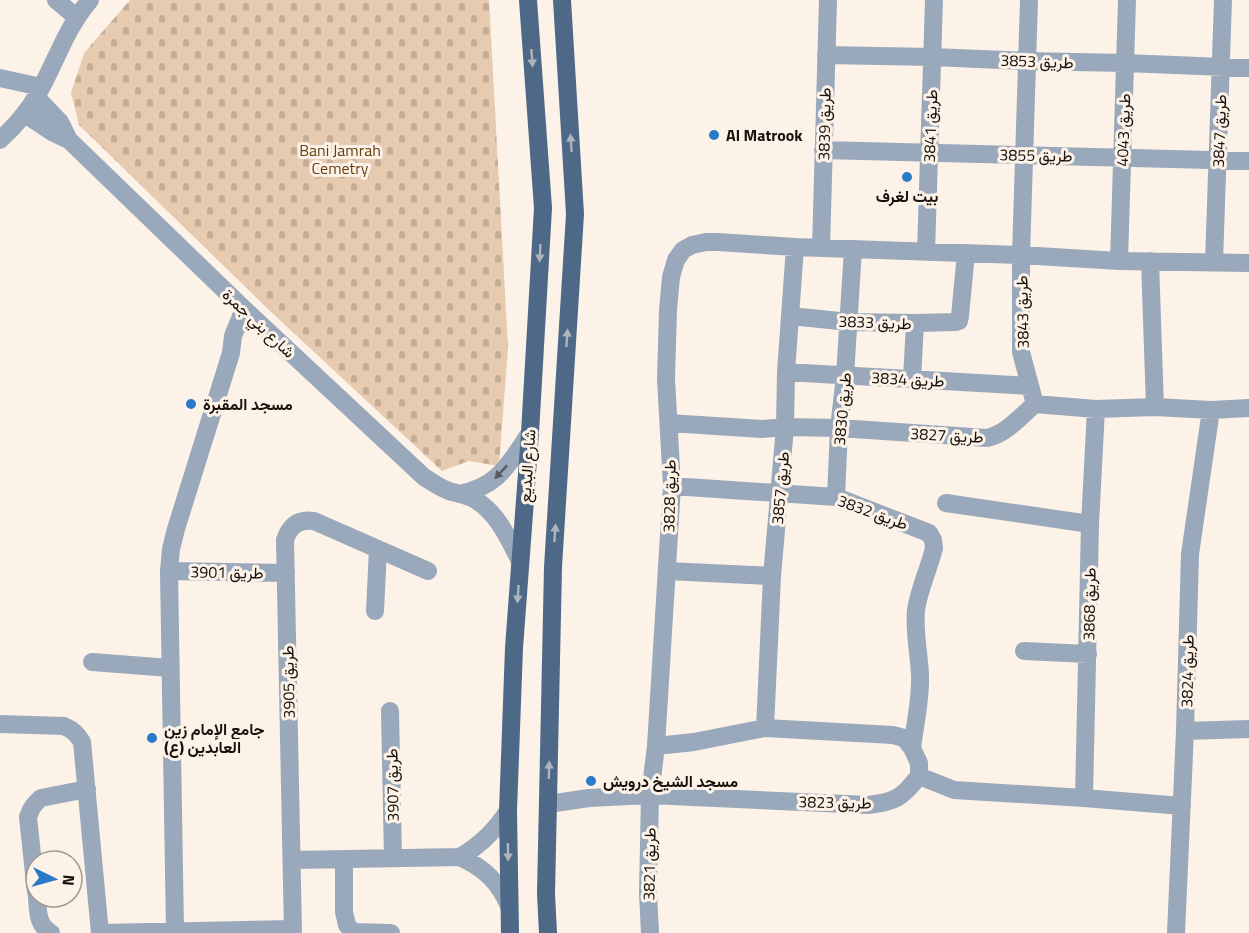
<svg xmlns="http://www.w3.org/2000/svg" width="1249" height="933" viewBox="0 0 1249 933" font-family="'Titillium Web',Vazirmatn,sans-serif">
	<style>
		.cemetery { fill: url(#cemetery-stones) }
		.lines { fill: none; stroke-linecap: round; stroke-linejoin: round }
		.minor { stroke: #99a8ba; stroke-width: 18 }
		.major { stroke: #4e6987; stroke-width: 18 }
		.oneway { fill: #aeb4bc }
		.oneway2 { fill: #585c62 }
		.poi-dot { fill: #2a7ac9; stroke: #fdf2e8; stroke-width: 2 }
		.labels { text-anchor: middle; stroke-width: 6; stroke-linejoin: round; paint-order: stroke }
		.street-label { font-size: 16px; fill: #16110b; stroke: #fdf2e8 }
		.poi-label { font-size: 16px; font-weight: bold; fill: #16110b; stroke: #fdf2e8; text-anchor: start }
		.park-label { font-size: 16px; fill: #653f11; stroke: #fdf2e8 }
	</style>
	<defs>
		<pattern id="cemetery-stones" width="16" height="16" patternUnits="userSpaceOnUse" patternTransform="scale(1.5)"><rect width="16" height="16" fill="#e7cbb0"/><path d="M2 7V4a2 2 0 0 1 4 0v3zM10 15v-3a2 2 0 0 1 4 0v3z" fill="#c5ad96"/></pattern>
	</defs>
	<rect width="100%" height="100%" fill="#fdf2e8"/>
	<path class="cemetery" d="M130,0H489L508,348L499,466L469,461L442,471L270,311L79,125L71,93L84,53Z"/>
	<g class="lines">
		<path class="minor" d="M56,0L76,17
			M1029,0L1021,255V352L1035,404
			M826,55L932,57L1027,61L1125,63L1249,68
			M0,78L41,87
			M36,97L60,122L69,140L244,309L424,477C432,482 440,488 449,491C456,493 465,495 472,498C497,511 508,538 520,561
			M25,114L52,132L69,140
			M0,140C14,127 26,114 36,97C55,65 65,29 90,0
			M823,150L1249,161
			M821,248L828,0
			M926,252L934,0
			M1119,261L1127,0
			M1150,261L1155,407
			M1214,262L1223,0
			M791,316L849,322L915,323L956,322L959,321L960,316L966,253
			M786,372L1030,386
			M912,379L915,323
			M669,423L762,429L785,427L839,428L987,438C1006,434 1020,417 1035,404L1096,409L1155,407L1211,410L1249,408
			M672,486L836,497L929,533L933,540L934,548C929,569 919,589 916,610C914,632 919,653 920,675C921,699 915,724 912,748
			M459,494C499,487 509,463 530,433
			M836,497L839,428L845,376L853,249
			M946,503L1090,524
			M169,571L286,573
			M667,571L772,576
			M375,611L378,549
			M1024,651L1088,654
			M92,662L170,668
			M390,711L393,858
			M0,724L64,726C73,730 77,734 82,742L100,933
			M765,728L772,576L785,427L786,372L795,247
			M1185,731L1249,729
			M656,746L694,742L765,728L893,735L904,738L912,748L919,763V776
			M919,776L954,790L1084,798L1182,806
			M1084,798L1090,524L1096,409
			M548,804L589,798L650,795L868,805C895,802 902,798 919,776
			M460,857C481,845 495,831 508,811
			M344,859V912L347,925L353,932L391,933
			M292,860L460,857C484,868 499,882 509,906
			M36,892L28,817C31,808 34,804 41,798L87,789
			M37,897C38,911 37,925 51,933
			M175,931L169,571L171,549L176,529L231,353L233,336L244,309
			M101,933L293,929
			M293,933L285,540C290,525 299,519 314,521L428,571
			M650,933L648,893L650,795L656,746L672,486L666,379L668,310L671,277L676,260L683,250L692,245L706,242H718L795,247L1021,255L1119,261L1249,263
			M1176,933L1185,731L1190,554L1211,410"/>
		<path class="major" d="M510,933L508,811L514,648L530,433L543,208L528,0
			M548,933L546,894L553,567L575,214L562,0"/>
	</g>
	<defs><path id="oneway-solid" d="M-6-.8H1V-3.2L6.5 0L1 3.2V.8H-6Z" transform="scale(1.5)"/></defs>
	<g class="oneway">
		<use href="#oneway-solid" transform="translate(532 58) rotate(86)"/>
		<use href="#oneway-solid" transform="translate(571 143) rotate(-94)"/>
		<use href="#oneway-solid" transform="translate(540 253) rotate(93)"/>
		<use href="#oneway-solid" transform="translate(567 338) rotate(-86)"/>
		<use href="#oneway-solid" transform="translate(555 533) rotate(-86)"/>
		<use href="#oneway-solid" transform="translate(518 594) rotate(94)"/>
		<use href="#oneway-solid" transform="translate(549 770) rotate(-89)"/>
		<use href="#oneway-solid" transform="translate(508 852) rotate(89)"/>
	</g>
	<use class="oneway2" href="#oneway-solid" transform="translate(501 472) rotate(133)"/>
	<g class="poi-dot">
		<circle cx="714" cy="135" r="6"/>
		<circle cx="907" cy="177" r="6"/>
		<circle cx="191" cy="404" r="6"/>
		<circle cx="152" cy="738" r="6"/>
		<circle cx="591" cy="781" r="6"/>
	</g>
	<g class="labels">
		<g class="street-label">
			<text transform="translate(1037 61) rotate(2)" y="6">طريق 3853</text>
			<text transform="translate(824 124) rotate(-89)" y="6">طريق 3839</text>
			<text transform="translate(930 126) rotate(-88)" y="6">طريق 3841</text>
			<text transform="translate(1123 130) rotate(-88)" y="6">طريق 4043</text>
			<text transform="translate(1219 131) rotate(-88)" y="6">طريق 3847</text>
			<text transform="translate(1036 155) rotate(1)" y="6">طريق 3855</text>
			<text transform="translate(1022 312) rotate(-91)" y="6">طريق 3843</text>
			<text transform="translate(875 322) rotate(2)" y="6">طريق 3833</text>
			<text transform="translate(259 323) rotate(43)" y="6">شارع بني جمرة</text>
			<text transform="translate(908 379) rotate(3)" y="6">طريق 3834</text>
			<text transform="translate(842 409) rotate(-85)" y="6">طريق 3830</text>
			<text transform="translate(947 435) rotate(3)" y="6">طريق 3827</text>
			<text transform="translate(527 466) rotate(-86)" y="6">شارع البديع</text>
			<text transform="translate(780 488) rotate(-85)" y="6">طريق 3857</text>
			<text transform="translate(669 496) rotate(-89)" y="6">طريق 3828</text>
			<text transform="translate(873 512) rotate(20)" y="6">طريق 3832</text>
			<text transform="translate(227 572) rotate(1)" y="6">طريق 3901</text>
			<text transform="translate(1089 604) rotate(-89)" y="6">طريق 3868</text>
			<text transform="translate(1187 671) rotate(-89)" y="6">طريق 3824</text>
			<text transform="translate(288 682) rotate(-91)" y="6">طريق 3905</text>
			<text transform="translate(392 785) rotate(-91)" y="6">طريق 3907</text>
			<text transform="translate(835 802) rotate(1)" y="6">طريق 3823</text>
			<text transform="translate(649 864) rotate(-89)" y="6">طريق 3821</text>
		</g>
		<g class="poi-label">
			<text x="726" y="141">Al Matrook</text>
			<text x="907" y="202" text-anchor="middle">بيت لغرف</text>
			<text x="203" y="410">مسجد المقبرة</text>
			<text x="164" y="735">جامع الإمام زين<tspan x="164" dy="18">العابدين (ع)</tspan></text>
			<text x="603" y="787">مسجد الشيخ درويش</text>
		</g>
		<g class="park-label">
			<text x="340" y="156">Bani Jamrah<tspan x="340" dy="18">Cemetry</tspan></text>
		</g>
	</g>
	<g transform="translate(54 879) rotate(95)"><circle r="28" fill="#fdf2e8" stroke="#a19890" stroke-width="1.5"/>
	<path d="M0-4.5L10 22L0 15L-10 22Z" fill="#2a7ac9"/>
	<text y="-9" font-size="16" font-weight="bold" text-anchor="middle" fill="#16110b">N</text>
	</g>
</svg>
